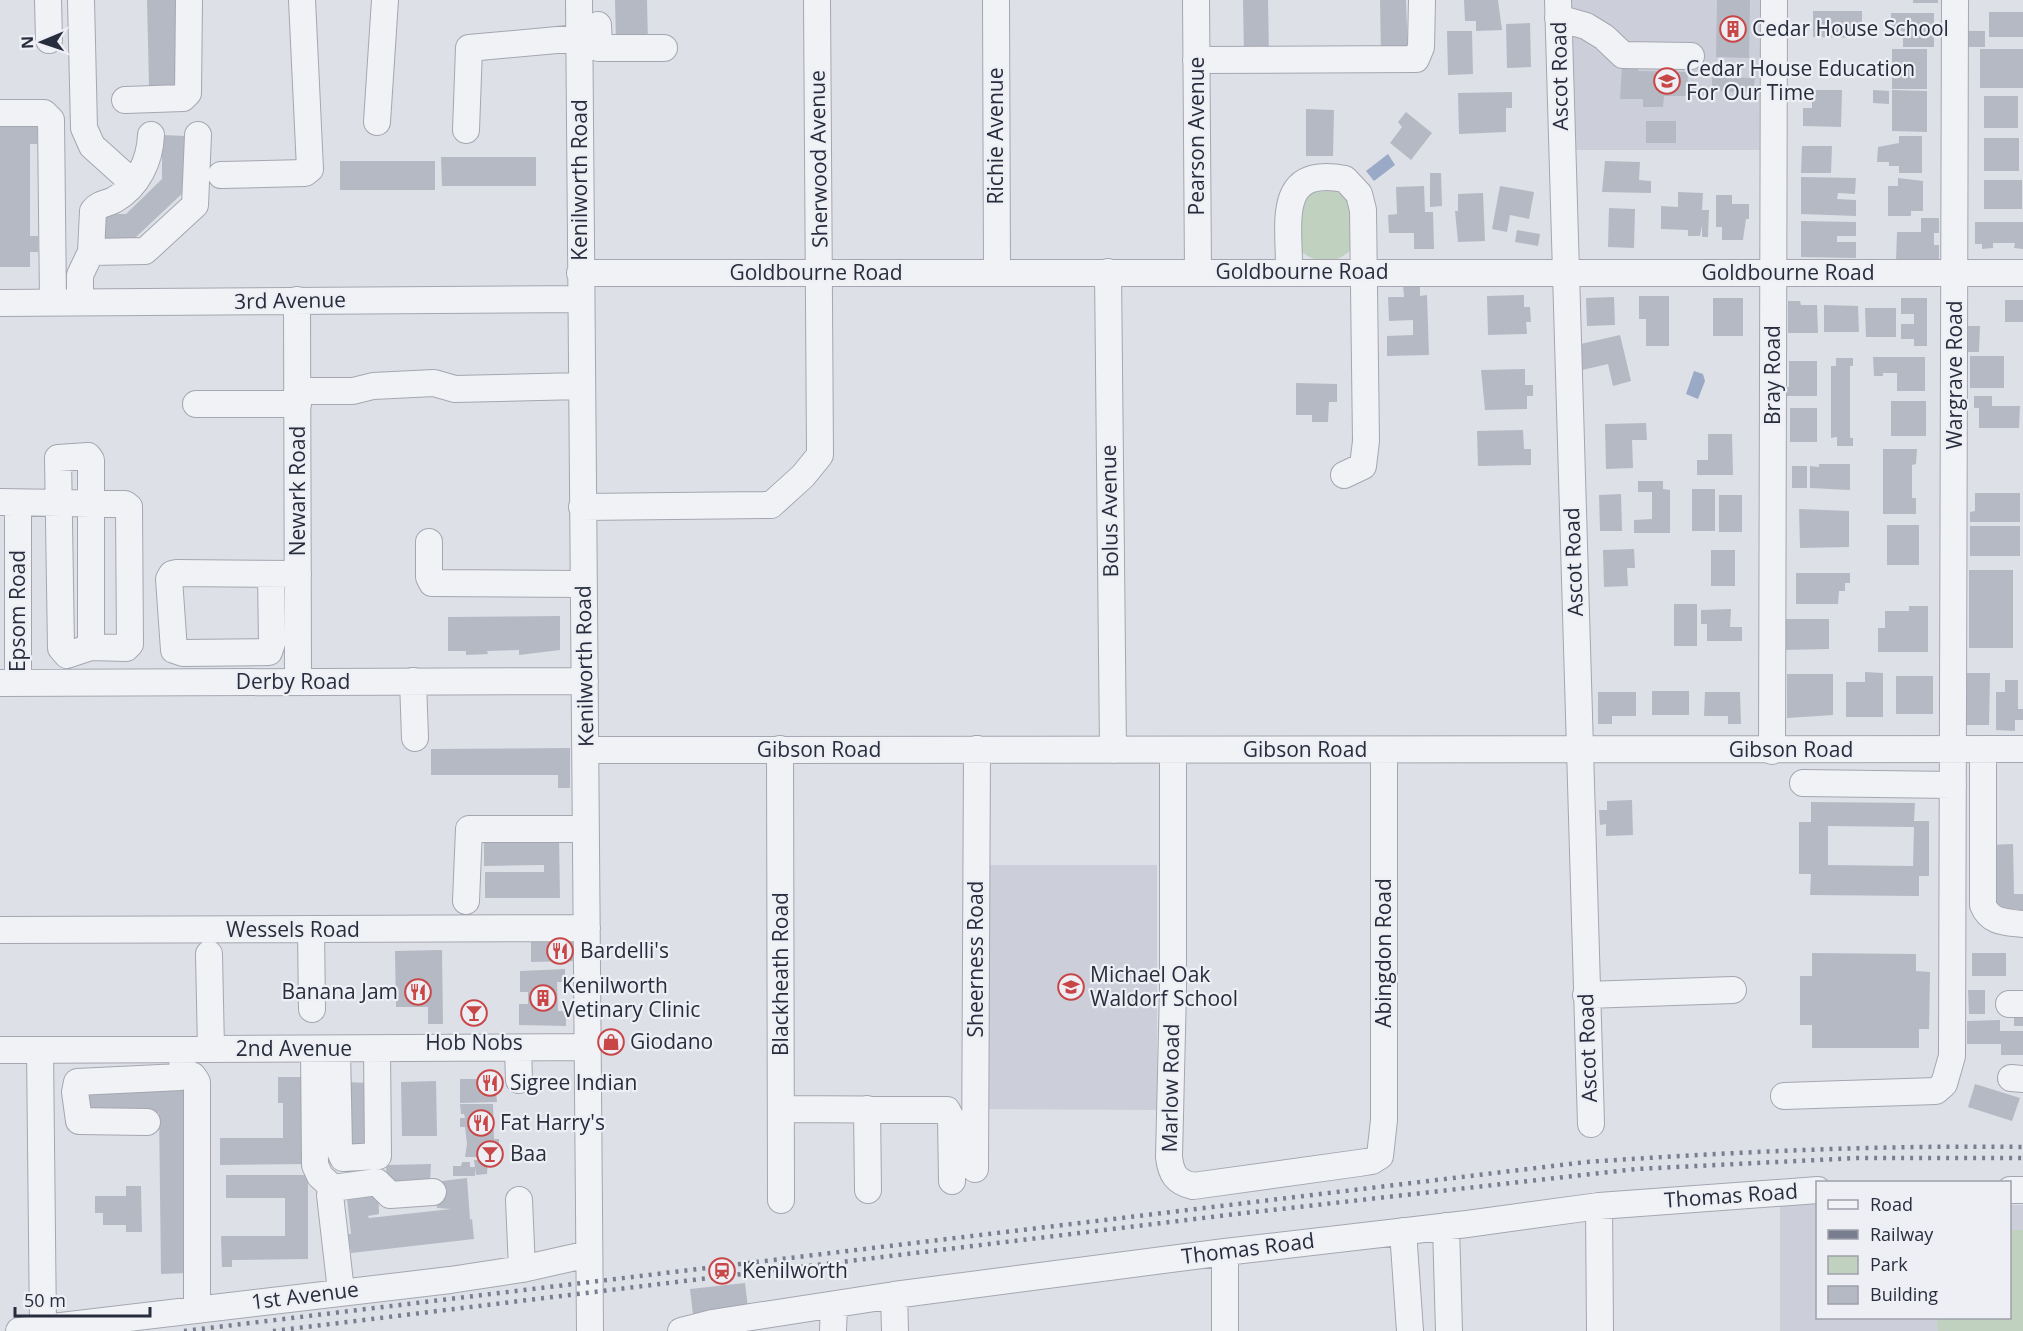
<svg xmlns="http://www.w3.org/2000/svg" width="2023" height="1331" viewBox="0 0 2023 1331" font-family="'Open Sans',sans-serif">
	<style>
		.built { fill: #cccfd9 }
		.green { fill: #c1d1bf }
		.water { fill: #9aa9c6 }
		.building { fill: #b5b9c4; fill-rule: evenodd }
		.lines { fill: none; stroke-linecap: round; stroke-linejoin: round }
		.minor-casing { stroke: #a4a7b1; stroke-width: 28 }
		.minor { stroke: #f1f2f6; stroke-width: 26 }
		.rail { stroke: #787e90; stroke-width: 4.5; stroke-dasharray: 3 6; stroke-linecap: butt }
		.labels { text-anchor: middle; stroke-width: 4.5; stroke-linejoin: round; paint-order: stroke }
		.poi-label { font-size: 21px; fill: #282d3d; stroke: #edeff5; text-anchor: start }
		.street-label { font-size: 21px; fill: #282d3d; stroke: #edeff5 }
	</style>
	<rect width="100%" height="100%" fill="#dee0e7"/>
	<path class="built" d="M1571,0H1760V150H1575Z
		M985,865H1157V1110L985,1109Z
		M1780,1202L1817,1203L1818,1318H2010V1205H2023V1331H1780Z"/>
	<path class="green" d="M1314,188H1340L1350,198V251C1331,266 1320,264 1301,252V199Z
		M2010,1230H2023V1331H1938L1937,1318H2010Z"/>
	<path class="water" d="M1388,154L1395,165L1374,181L1366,171Z
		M1694,371L1703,374L1705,381L1698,399L1686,394Z"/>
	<path class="building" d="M147,0H177L181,86H149Z
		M615,0H647L648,42H616Z
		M1243,0H1268L1269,54L1244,55Z
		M1380,0H1406L1408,55L1381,56Z
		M1464,0H1498L1502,30L1476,31V21H1465Z
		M1717,0H1750L1749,58L1716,57Z
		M1913,0H1938V3H1913Z
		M1813,11H1862V38L1813,37Z
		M1989,12H2023V37H1989Z
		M1891,13H1934V47H1903V31H1891Z
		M1530,23L1531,67L1507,68L1506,24Z
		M1447,31H1472L1473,74L1448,75Z
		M1968,31H1985V47H1968Z
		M1892,49H1927V89H1892V72H1901V68H1892Z
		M1980,49H2023V88H1980Z
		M1622,66L1639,67L1638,71L1688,72L1687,96H1664L1663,107H1643V99H1620Z
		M1712,77L1755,78L1754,87H1747L1746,92L1712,91Z
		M1812,90H1842L1841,127L1803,126V108H1812Z
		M1873,90L1889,91V104L1873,103Z
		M1892,90L1927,91V132L1892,131Z
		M1512,92V108H1506V132L1459,134L1458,93Z
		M1984,96H2018V128H1984Z
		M1306,109L1334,110L1333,156H1306Z
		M1406,112L1432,133L1411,160L1390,143L1402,127L1398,122Z
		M1646,121H1676V143H1646Z
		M0,126H37V144H30V236H38V252H30V267H0Z
		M162,135L187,136V189L135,238H96V214H126L162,179Z
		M1899,136H1922V173H1899V166H1889V162H1877L1878,147L1899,143Z
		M1984,138H2019V171H1984Z
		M1802,146H1832L1831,173H1801Z
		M441,157H536V186H442Z
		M340,161H435V190H340Z
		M1605,161L1640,162L1639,180L1651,181V193L1602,192Z
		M1430,173H1441L1442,206L1430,207Z
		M1801,177L1856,178L1855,194L1838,193L1837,199L1856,200V216L1801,214Z
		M1898,178L1923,181V211H1911V216H1888V186H1898Z
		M1984,180H2022V209H1984Z
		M1424,186L1425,212H1433L1434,249H1414V233H1389L1388,215L1397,214L1396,187Z
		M1500,186L1534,192L1529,219L1510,215L1507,232L1492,229Z
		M1678,192L1703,193L1702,210H1709L1708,237H1702V225L1700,236H1688V230L1661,229V206L1678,207Z
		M1483,193L1485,241L1458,242L1455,211H1458V194Z
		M1716,195H1732V204H1749V219H1746L1743,240H1722V227H1716Z
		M1609,208L1635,209L1634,248L1608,247Z
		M1921,218H1939V233H1934V245H1939V261H1896L1897,232H1921Z
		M1801,221L1856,222V236H1837V242H1856V258L1801,257Z
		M1975,222H2023V249L2014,248L2015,243H1993V248L1982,249V244H1975Z
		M1517,230L1540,234L1538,246L1515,242Z
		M1420,284V296L1427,295L1429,355L1387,356V336L1413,335V320L1389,321L1388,297H1404L1403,285Z
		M1524,295V307H1530L1531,322H1526L1527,334L1488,335L1487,296Z
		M1639,296H1669V346H1646V319H1639Z
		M1614,297L1615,325L1587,326L1586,298Z
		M1713,298H1743V336H1713Z
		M1901,298H1927V346H1914V339H1901V324H1914V314H1901Z
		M2005,300H2023V322H2005Z
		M1788,301H1800L1801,305H1817L1818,333H1788Z
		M1824,305L1858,306L1859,332H1824Z
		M1865,308H1896V337H1866Z
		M1966,326H1980L1979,352H1966Z
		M1620,335L1631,381L1613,386L1608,364L1578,371L1572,346Z
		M1970,356H2004V388H1970Z
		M1873,357H1925V391H1897V373H1883V376H1874Z
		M1836,358H1853V366H1850V438H1853V446H1837V437L1831,438V366H1836Z
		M1789,361H1817V396H1784V387H1789Z
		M1525,369V385H1533V396H1527V409L1485,410L1481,370Z
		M1296,383L1337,384V402H1329L1328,422H1312V415H1296Z
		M1974,396H1992V406H2020L2019,428H1979V408H1974Z
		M1891,401H1926V436H1891Z
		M1790,408H1817V442H1790Z
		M1646,423L1647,440H1632L1633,468L1606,469L1605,424Z
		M1523,430L1524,449H1531V465L1478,466L1477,431Z
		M1708,434H1732L1733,475H1697V460H1708Z
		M1883,449H1917L1916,464L1912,465V498H1916V514H1883Z
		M1819,464H1850V490L1810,488V466L1819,467Z
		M1792,466H1807V488H1792Z
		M1638,481H1663V489L1670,490V533H1634V520L1652,519V492H1638Z
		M1692,489H1715V531H1692Z
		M1975,493H2020V522H1970V512L1975,511Z
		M1621,494L1622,531H1600L1599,495Z
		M1719,495H1742V532H1719Z
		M1799,509L1849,511V547L1800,548Z
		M1887,525H1919V565H1887Z
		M1970,526H2020V556H1970Z
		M1634,549L1635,568H1627L1628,586L1604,587L1603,550Z
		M1711,550H1735V586H1711Z
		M1969,570H2013V648H1969Z
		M1796,573H1850V583H1845V591H1839L1838,604H1796Z
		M1674,604H1697V646H1674Z
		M1909,606H1928V652H1878V628H1885V611H1909Z
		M1731,609L1730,627H1742V641H1707V624H1701V610Z
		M560,616V650L519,655V650L487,651L488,654L466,655V651H448V617Z
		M1781,619H1829V649L1781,650Z
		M1865,672L1883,673V717H1846V682H1865Z
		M1967,673H1990L1989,725H1967Z
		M1787,674H1833V715L1787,718Z
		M1896,676H1933V714H1896Z
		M2005,680H2018V709H2023V720H2015V731L1996,730V692H2005Z
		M1652,691H1689V715H1652Z
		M1598,692H1636V716H1612V724H1598Z
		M1705,692H1740L1741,724H1728V716H1704Z
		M570,748V788H558V775H431V749Z
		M1632,800L1633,835L1606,836V824L1600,825L1599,810H1607V801Z
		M1811,802L1915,803L1914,821H1929V876H1919V896L1810,895L1811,874H1799V822H1811ZM1828,826L1914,827L1913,866L1828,865Z
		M484,838H559L560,898H485V872H544V865L484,866Z
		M2013,844L2014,894H2023V920H2018V909H1989L1988,845Z
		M542,939H577V961L531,962V942H542Z
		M442,950L443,1024H428V1007H396L395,951Z
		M1812,953L1916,954V971L1930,972L1929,1029H1919V1048H1812V1025H1800V976H1812Z
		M1972,953H2006V976H1972Z
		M565,969V982H557L558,1011H566V1026L519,1025V1004H528V992H520V971Z
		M1968,990H1985V1014H1969Z
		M2014,1010H2023V1026H2014Z
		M2000,1020V1031H2023V1055H2001V1044H1967V1021Z
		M278,1077H310V1164L220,1165V1138H283V1103H278Z
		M460,1079H495L497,1102L460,1103Z
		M436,1081L437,1136H402L401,1082Z
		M344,1082L370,1083V1153H344Z
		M1975,1084L2020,1098L2012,1121L1968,1107Z
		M79,1085H186L189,1273L161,1274L159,1113H79Z
		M460,1104H493L494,1139H499V1145H491V1157H465L467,1144L465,1127H460V1118H465L464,1114H461Z
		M474,1160H488L487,1174L476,1175Z
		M462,1162H470V1167H475V1176H453V1166H461Z
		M431,1164L430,1182L387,1184L386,1165Z
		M226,1175H308V1259L232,1260V1267H222L221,1236H285V1198H226Z
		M467,1178L470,1220L472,1219L474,1239L351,1253L348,1234H351L346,1189L378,1186L379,1214L368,1216L369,1218L451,1209L437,1208L434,1182Z
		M126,1186H141L142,1232H126V1225H103V1213H95V1196H126Z
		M745,1283L748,1308L693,1315L690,1289Z"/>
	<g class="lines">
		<g class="minor-casing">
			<path id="minor" d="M48,0L49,40
				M81,0L84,128L92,146L132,182
				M579,0L590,1331
				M996,0L997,272
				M1196,0L1198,272
				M1558,0L1591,1124
				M1558,18L1586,26L1604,37L1623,55L1691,56
				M598,25L599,48H664
				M1196,60L1416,59L1421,47L1422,0
				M125,100L183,98L188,93L189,0
				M0,113H44L51,120L53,302
				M377,122L385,0
				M466,130L469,48L579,38
				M221,175L305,173L310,169L302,0
				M91,252L145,251L195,205L198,135
				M1108,272L1113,750
				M1289,272C1290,225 1274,165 1345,179L1359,194L1363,210L1366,441L1363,466L1344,475
				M580,273H2023
				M297,300L298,682
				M80,302V275L91,252L93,211C99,203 107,204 114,200C138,187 150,160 151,135
				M0,303L581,299
				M297,391H353L373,386L434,383L455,389L581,386
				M196,404H298
				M0,502C42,503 83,503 125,504L129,507L130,644L126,648L91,647L67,655L61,648L58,458L88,456L91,460V647
				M582,507L771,505L803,476L820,455L817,0
				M429,542V577L432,583L583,584
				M271,574L272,643L269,652L183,653L174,650L169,579L172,574L176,573L298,574
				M413,681L415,738
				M0,683L585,681
				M18,683V503
				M780,749L781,1200
				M586,750L2023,749
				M1173,750V990L1169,1157C1171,1174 1176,1182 1193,1186L1359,1163L1372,1161L1380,1156L1384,1120V751
				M1983,750V905C1990,923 2006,922 2023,924
				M1772,751L1774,0
				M1803,783L1953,785
				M466,901L469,829H586
				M0,930L587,928
				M311,930L312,1009
				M209,954L211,1049
				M1586,995L1733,990
				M2009,1004H2023
				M518,1048L519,1080
				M314,1049L315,1165L320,1176L333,1188
				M337,1049L339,1149L343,1158L378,1156L377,1049
				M0,1050L588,1047
				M40,1050L43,1328
				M183,1075L193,1076L197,1082V1310
				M2011,1078L2023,1079
				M1784,1096L1936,1091L1944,1084L1952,1056L1955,0
				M781,1109L947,1110L951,1118L952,1181
				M867,1109L868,1190
				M147,1122L79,1121L75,1092L77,1082L181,1077L183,1058
				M975,1169L977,749
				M333,1188L377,1182L390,1195L433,1192
				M333,1188L330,1195L341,1291
				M2010,1190H2023
				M519,1200L522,1269
				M1599,1206L1600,1331
				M1446,1226L1449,1331
				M1403,1231L1410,1331
				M1225,1252V1331
				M894,1295L895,1331
				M19,1331L450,1280L522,1269L589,1254
				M681,1331L712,1323L894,1295L1225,1252L1467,1224L1599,1206L1818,1190
				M833,1331L834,1305"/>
		</g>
		<use href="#minor" class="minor"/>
		<path class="rail" d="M184,1331L1586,1162C1732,1152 1877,1145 2023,1147
			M273,1331L1236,1214L1636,1169L1857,1158H2023"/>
	</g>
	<defs>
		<g id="building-ring" transform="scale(1.35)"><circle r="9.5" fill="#edeff5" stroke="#c94647" stroke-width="1.5"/><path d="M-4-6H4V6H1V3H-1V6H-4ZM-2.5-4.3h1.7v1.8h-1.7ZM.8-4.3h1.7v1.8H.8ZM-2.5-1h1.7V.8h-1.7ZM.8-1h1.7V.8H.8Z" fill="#c94647"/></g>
		<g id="school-ring" transform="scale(1.35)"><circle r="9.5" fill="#edeff5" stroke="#c94647" stroke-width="1.5"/><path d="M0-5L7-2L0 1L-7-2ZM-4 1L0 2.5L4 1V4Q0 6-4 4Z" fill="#c94647"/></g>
		<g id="restaurant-ring" transform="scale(1.35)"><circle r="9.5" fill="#edeff5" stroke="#c94647" stroke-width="1.5"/><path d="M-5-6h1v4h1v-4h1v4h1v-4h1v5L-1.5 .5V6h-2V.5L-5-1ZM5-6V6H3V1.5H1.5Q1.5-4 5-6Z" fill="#c94647"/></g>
		<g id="bar-ring" transform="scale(1.35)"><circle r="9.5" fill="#edeff5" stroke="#c94647" stroke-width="1.5"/><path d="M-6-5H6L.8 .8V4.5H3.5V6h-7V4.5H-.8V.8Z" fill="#c94647"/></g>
		<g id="shop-ring" transform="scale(1.35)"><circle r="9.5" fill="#edeff5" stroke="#c94647" stroke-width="1.5"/><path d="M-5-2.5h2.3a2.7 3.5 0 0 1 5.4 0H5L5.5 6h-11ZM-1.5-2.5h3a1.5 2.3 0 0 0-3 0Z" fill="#c94647"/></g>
		<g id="station-ring" transform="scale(1.35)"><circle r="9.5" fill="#edeff5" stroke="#c94647" stroke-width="1.5"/><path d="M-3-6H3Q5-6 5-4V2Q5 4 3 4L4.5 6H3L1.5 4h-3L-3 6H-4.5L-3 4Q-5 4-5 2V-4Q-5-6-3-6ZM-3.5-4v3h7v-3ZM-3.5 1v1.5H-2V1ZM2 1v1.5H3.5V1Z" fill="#c94647"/></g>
	</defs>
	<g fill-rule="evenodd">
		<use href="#building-ring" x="1733" y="29"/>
		<use href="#school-ring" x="1667" y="81"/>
		<use href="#restaurant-ring" x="560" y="951"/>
		<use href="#school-ring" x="1071" y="987"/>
		<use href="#restaurant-ring" x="418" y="992"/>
		<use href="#building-ring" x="543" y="998"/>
		<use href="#bar-ring" x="474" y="1013"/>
		<use href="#shop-ring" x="611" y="1042"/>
		<use href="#restaurant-ring" x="490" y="1083"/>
		<use href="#restaurant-ring" x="481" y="1123"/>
		<use href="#bar-ring" x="490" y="1154"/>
		<use href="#station-ring" x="722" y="1271"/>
	</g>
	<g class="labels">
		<g class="poi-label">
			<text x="1752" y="36">Cedar House School</text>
			<text x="1686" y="76">Cedar House Education<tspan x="1686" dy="24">For Our Time</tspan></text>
			<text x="580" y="958">Bardelli's</text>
			<text x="1090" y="982">Michael Oak<tspan x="1090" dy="24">Waldorf School</tspan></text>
			<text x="562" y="993">Kenilworth<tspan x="562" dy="24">Vetinary Clinic</tspan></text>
			<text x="398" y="999" text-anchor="end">Banana Jam</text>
			<text x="630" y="1049">Giodano</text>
			<text x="474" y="1050" text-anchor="middle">Hob Nobs</text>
			<text x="510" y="1090">Sigree Indian</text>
			<text x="500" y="1130">Fat Harry's</text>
			<text x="510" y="1161">Baa</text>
			<text x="742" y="1278">Kenilworth</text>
		</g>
		<g class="street-label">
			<text transform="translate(1560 76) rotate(-91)" y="7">Ascot Road</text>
			<text transform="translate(996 136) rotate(-90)" y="7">Richie Avenue</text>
			<text transform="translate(1197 136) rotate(-90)" y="7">Pearson Avenue</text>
			<text transform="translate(819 159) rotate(-91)" y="7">Sherwood Avenue</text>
			<text transform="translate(580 180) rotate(-90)" y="7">Kenilworth Road</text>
			<text x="1302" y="279">Goldbourne Road</text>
			<text x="816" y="280">Goldbourne Road</text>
			<text x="1788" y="280">Goldbourne Road</text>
			<text transform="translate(290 301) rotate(-1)" y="7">3rd Avenue</text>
			<text transform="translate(1773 375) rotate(-90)" y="7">Bray Road</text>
			<text transform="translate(1955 375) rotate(-90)" y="7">Wargrave Road</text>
			<text transform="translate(298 491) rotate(-90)" y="7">Newark Road</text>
			<text transform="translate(1110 511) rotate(-91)" y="7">Bolus Avenue</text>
			<text transform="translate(1574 562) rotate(-92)" y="7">Ascot Road</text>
			<text transform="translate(18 611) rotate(-90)" y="7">Epsom Road</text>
			<text transform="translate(585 666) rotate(-91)" y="7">Kenilworth Road</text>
			<text x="293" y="689">Derby Road</text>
			<text x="819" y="757">Gibson Road</text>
			<text x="1305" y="757">Gibson Road</text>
			<text x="1791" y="757">Gibson Road</text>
			<text x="293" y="937">Wessels Road</text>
			<text transform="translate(1384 953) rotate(-90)" y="7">Abingdon Road</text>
			<text transform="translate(976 959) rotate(-90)" y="7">Sheerness Road</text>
			<text transform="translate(781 974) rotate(-90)" y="7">Blackheath Road</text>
			<text transform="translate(1588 1048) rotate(-92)" y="7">Ascot Road</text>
			<text x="294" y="1056">2nd Avenue</text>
			<text transform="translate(1171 1088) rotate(-89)" y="7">Marlow Road</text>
			<text transform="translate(1731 1196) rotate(-4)" y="7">Thomas Road</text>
			<text transform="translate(1248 1249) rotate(-7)" y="7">Thomas Road</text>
			<text transform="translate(305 1296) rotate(-7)" y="7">1st Avenue</text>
		</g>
	</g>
	<rect x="1816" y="1181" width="195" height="138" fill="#edeff5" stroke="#9ea1ab" stroke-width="1.5"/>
	<rect x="1828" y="1200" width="30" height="9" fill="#f1f2f6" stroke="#9ea1ab" stroke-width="1.5"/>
	<text x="1870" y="1211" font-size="18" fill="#282d3d">Road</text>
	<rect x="1828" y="1230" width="30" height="9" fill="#787e90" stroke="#9ea1ab" stroke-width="1.5"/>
	<text x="1870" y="1241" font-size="18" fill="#282d3d">Railway</text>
	<rect x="1828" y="1256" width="30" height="18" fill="#c1d1bf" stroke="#9ea1ab" stroke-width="1.5"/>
	<text x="1870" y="1271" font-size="18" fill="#282d3d">Park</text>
	<rect x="1828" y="1286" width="30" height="18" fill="#b5b9c4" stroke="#9ea1ab" stroke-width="1.5"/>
	<text x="1870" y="1301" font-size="18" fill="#282d3d">Building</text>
	<g transform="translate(42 42) rotate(268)" stroke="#edeff5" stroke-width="4.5" paint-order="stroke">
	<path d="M0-4.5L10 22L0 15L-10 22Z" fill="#282d3d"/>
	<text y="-9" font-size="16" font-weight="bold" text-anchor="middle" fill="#282d3d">N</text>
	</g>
	<path d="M15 1307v9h135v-9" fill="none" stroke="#282d3d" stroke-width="3"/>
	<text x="24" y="1307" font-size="18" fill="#282d3d" stroke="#edeff5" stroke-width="4.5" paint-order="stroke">50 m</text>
</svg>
